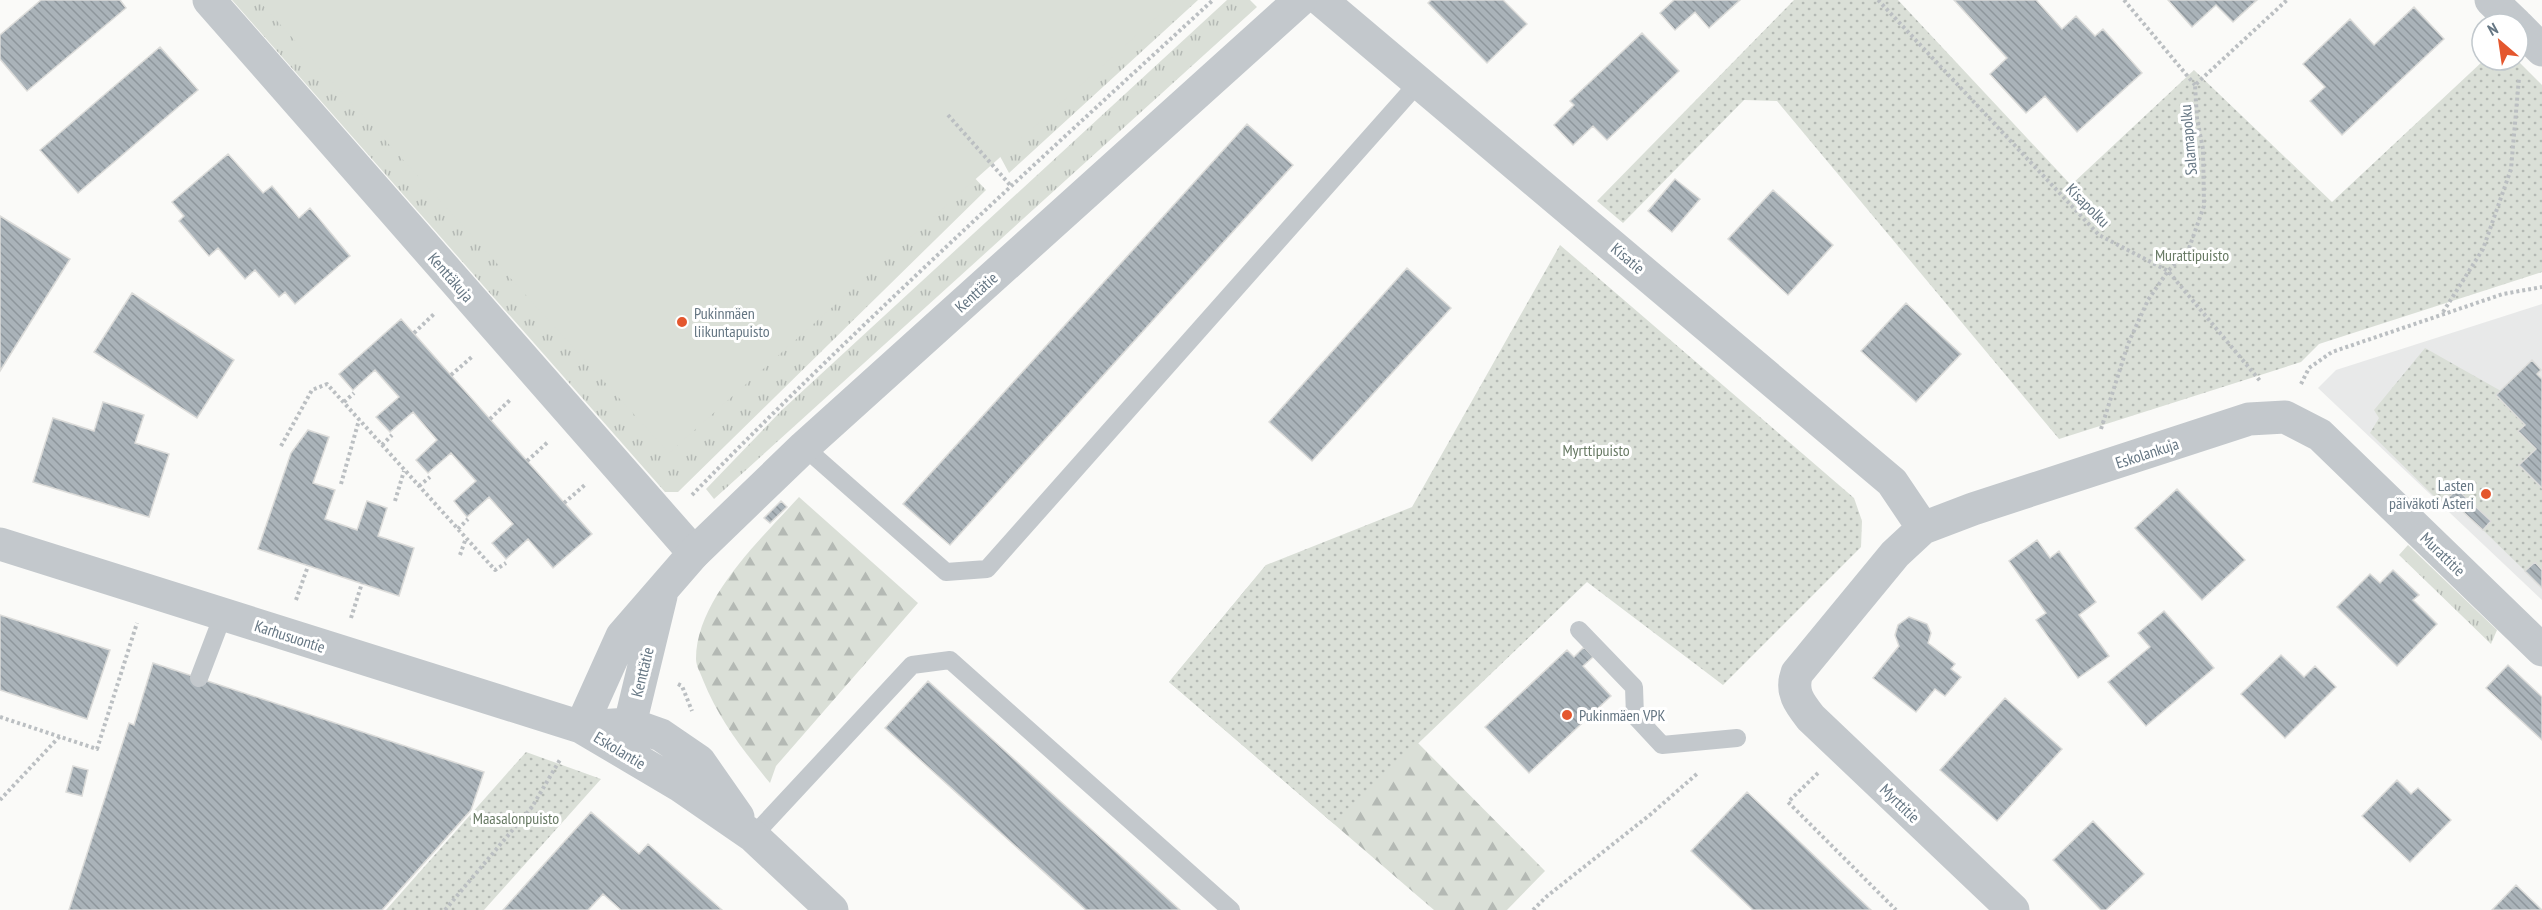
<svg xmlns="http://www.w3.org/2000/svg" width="2542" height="910" viewBox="0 0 2542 910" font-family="'PT Sans Narrow',sans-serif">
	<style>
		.built { fill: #e8e9e9 }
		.grass { fill: url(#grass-tufts) }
		.forest { fill: url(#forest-firs) }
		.park { fill: url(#park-dots) }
		.pitch { fill: #dadfd7 }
		.building { fill: url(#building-back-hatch); stroke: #dcdcda; stroke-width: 1.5 }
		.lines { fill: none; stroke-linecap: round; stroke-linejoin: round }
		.path { stroke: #bbbfc2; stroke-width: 4; stroke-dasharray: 3 3; stroke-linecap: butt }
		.service { stroke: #c3c8cc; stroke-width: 18 }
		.minor { stroke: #c3c8cc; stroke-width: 33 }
		.tertiary { stroke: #c3c8cc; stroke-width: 33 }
		.poi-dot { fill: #e4572e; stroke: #fff; stroke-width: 2 }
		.labels { text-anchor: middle; stroke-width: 6; stroke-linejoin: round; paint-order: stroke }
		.street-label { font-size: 16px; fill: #657683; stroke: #fff }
		.park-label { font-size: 16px; fill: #687a64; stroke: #fff }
		.poi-label { font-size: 16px; fill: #657683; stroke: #fff; text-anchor: start }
	</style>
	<defs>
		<pattern id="grass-tufts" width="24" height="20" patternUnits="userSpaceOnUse" patternTransform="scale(1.5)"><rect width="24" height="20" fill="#dadfd7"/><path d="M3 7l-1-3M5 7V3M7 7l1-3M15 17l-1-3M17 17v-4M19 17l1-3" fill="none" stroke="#b4b9b4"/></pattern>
		<pattern id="forest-firs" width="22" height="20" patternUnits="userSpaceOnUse" patternTransform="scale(1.5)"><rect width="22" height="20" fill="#dadfd7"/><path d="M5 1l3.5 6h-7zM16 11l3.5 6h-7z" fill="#b4b9b4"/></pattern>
		<pattern id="park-dots" width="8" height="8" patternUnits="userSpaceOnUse" patternTransform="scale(1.5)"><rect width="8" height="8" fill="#dadfd7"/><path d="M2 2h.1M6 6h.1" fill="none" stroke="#b4b9b4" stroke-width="1.8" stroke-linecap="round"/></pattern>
		<pattern id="building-back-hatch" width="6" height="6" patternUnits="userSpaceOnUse" patternTransform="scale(1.5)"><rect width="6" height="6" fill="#aab3b9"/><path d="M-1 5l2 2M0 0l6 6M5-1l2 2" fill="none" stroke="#8e969c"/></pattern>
	</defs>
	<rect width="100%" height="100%" fill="#fafaf8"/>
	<path class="built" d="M2542,304V600L2318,388L2336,370Z"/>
	<path class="grass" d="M232,0H293L938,139L986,190L678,492H665Z
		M1160,0H1198L1009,173L995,147Z
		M1227,0H1250L1257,7L714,499L706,489L782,410Z
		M2408,545L2497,630L2491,644L2399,555Z"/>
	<path class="forest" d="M799,497L918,603L776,766L770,783C743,750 719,720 703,680C701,674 696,666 696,659C696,599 761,539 799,497Z
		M1266,565L1415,740L1545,871L1507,910H1434L1169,682Z"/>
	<path class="park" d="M1794,0H1898L2071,185L2194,70L2332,202L2484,60H2517L2542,85V272L2319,344L2301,362L2059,439L1777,101L1744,100L1623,223L1597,201Z
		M1560,245L1854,498L1862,521L1861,547L1723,685L1587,582L1334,824L1169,682L1266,565L1412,507Z
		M2425,348L2501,391L2496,396L2525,425L2519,431L2536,449L2519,465L2542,488V570L2535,562L2525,571L2483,530L2491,521L2457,489L2444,506L2370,433L2379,418L2374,410Z
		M526,752L601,779L484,910H386Z"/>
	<path class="pitch" d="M258,0H1176L669,453Z"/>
	<path class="building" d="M41,0H120L126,8L27,91L0,59V35Z
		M1431,0H1503L1527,24L1487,63L1428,3Z
		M1674,0H1740L1709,28L1695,12L1675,30L1660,13Z
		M1954,0H2036L2062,29L2076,16L2095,36L2103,29L2142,73L2077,132L2045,96L2026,113L1990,74L2007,58Z
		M2168,0H2257L2233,22L2216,5L2192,27Z
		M2414,7L2444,39L2342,135L2310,101L2325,87L2303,64L2350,19L2374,45Z
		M1642,33L1679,71L1607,140L1593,126L1573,145L1554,125L1574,105L1570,101Z
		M160,47L198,90L78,193L40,150Z
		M1247,124L1293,165L950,545L903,504Z
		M228,154L263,193L272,186L299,218L310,208L350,256L295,304L285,292L279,297L255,270L245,279L218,248L209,256L179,221L184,216L172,202Z
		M1675,179L1700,199L1672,232L1648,211Z
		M1773,190L1833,245L1788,295L1728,239Z
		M0,216L70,259L0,371Z
		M1407,268L1451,308L1312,461L1269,422Z
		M132,293L234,360L197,418L94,352Z
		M1906,303L1961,354L1916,402L1861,351Z
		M401,319L592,534L553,568L528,539L506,559L492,543L513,524L489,497L467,517L454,501L476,481L451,453L428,473L416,460L437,440L413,412L390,432L376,417L399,397L375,370L353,390L339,374Z
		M2532,360L2541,370L2537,374L2542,379V488L2519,465L2536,449L2518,431L2525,425L2496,395Z
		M103,402L144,415L135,443L169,454L149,517L33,482L53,418L94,431Z
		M308,430L329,437L313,483L335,490L325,519L357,530L367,501L387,508L378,536L414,548L399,596L258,549L291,453Z
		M2177,489L2245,560L2202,600L2135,528Z
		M2457,489L2491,521L2483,530L2448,498Z
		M781,501L787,507L770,523L764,518Z
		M2037,540L2050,558L2059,551L2096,602L2079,615L2109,656L2078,678L2036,620L2046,613L2009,561Z
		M2535,562L2542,570V588L2525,571Z
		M2393,570L2419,595L2413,600L2437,624L2397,666L2337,607L2370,574L2380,583Z
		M2164,611L2214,668L2146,726L2108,682L2150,647L2138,633Z
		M0,615L110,650L87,719L0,690Z
		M1909,617L1927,624L1931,633L1928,643L1955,664L1951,669L1961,677L1945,696L1935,689L1916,712L1873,678L1899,646L1895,635L1898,625Z
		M1584,647L1593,657L1583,666L1611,696L1529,773L1485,727L1567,650L1574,657Z
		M2281,655L2304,677L2315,666L2336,687L2285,738L2241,694Z
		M153,663L484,772L471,810L382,910H69L129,723L134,725Z
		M2508,665L2542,697V740L2486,688Z
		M928,681L1180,910H1086L885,728Z
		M2005,698L2062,749L1997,821L1940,770Z
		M73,766L88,770L82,796L66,792Z
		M2397,780L2411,794L2418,788L2451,820L2410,862L2362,816Z
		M1747,792L1781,824L1871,910H1753L1691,851Z
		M591,812L639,854L648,844L722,910H621L603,894L588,910H503Z
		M2093,821L2144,874L2106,910H2101L2053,860Z
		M2516,885L2542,910H2492Z"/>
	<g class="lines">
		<path class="path" d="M1878,0L2099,235L2168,271L2261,382
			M2124,0L2195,85
			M948,115L1011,186
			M2443,312L2483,249L2511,169L2519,78
			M414,333L435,313
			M451,375L473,356
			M2301,384L2309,368L2332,352L2503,294L2542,287
			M344,402L354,393
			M490,419L511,399
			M2101,429L2128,344L2148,300L2168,271L2188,251L2204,206L2203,149L2197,119L2195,85L2287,0
			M382,445L392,435
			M281,446L312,390L327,384L495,570L506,563
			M527,461L549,441
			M341,484L359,420
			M419,486L430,477
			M692,495C859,324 1037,162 1213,0
			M395,501L404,471
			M564,503L586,484
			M458,529L468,519
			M460,555L466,538
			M296,600L308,566
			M351,618L362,583
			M678,684L682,686L692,711
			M0,717L97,749L137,623
			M1818,773L1788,802L1896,910
			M0,800L60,736
			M445,910L532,807L561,758
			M1533,910L1546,897L1651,814L1699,772"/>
		<path class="service" d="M804,447L946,572L987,569L1419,82
			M1579,630L1634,687L1635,716L1662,745L1737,738
			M199,678L223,615
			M753,836L912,665L950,660L1231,910"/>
		<path class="minor" d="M209,0L694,553
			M1321,0L1892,482L1923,528
			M2491,0L2516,24
			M2518,26L2542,50
			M2013,910L1811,718C1800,704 1790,692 1797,673L1895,554L1923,528L1973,509L2249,419L2285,417L2320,435L2542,650"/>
		<path class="tertiary" d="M0,544L581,727L679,785L753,836L832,910
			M581,727L622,636L694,553L804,447L1300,0
			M581,727L630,724L661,735L699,761L738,817
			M619,741L630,724L661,596"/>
	</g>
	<g class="poi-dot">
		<circle cx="682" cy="322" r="6"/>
		<circle cx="2486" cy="494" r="6"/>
		<circle cx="1567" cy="715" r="6"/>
	</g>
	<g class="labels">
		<g class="street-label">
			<text transform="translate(2188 140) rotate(-95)" y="6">Salamapolku</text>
			<text transform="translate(2088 205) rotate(45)" y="6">Kisapolku</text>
			<text transform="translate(1628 258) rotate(40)" y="6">Kisatie</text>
			<text transform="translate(451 277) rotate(49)" y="6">Kenttäkuja</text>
			<text transform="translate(976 292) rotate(-42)" y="6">Kenttätie</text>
			<text transform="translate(2147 453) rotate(-18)" y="6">Eskolankuja</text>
			<text transform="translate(2443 554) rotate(44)" y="6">Murattitie</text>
			<text transform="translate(290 636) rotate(18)" y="6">Karhusuontie</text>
			<text transform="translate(642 672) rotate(-76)" y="6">Kenttätie</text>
			<text transform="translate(620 750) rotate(31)" y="6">Eskolantie</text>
			<text transform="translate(1900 803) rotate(44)" y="6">Myrttitie</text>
		</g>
		<g class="park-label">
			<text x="2192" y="261">Murattipuisto</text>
			<text x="1596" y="456">Myrttipuisto</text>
			<text x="516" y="824">Maasalonpuisto</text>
		</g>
		<g class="poi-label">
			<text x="694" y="319">Pukinmäen<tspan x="694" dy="18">liikuntapuisto</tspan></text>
			<text x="2474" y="491" text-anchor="end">Lasten<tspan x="2474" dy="18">päiväkoti Asteri</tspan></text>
			<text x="1579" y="721">Pukinmäen VPK</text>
		</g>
	</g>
	<g transform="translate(2500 42) rotate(331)"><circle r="28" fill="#ffffff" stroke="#c1c8cd" stroke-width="1.5"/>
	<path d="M0-4.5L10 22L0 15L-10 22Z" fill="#e4572e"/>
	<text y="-9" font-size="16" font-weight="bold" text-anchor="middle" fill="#657683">N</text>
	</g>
</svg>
